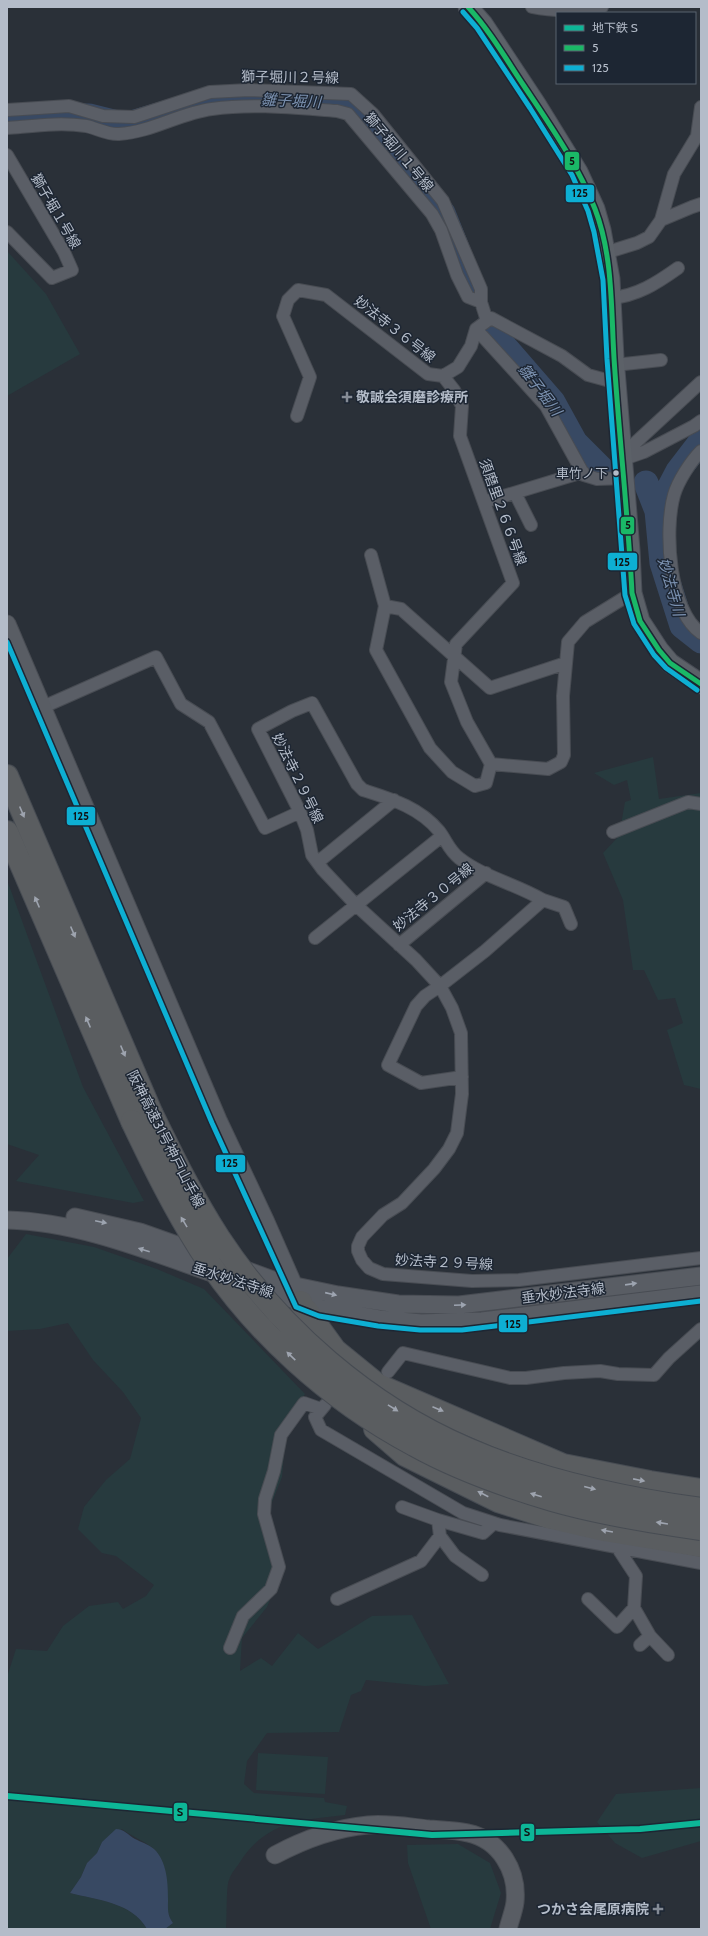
<svg xmlns="http://www.w3.org/2000/svg" width="708" height="1936" viewBox="0 0 708 1936" font-family="Cabin,'Noto Sans JP',sans-serif">
	<style>
		.green { fill: #273a3e }
		.water { fill: #384963 }
		.lines { fill: none; stroke-linecap: round; stroke-linejoin: round }
		.river { stroke: #384963; stroke-width: 25 }
		.street-casing { stroke: #484c53; stroke-width: 14 }
		.secondary-casing { stroke: #484c53; stroke-width: 19 }
		.primary-casing { stroke: #484c55; stroke-width: 21 }
		.highway-casing { stroke: #474c53; stroke-width: 24 }
		.street { stroke: #5a5e66; stroke-width: 12 }
		.secondary { stroke: #595d64; stroke-width: 17 }
		.primary { stroke: #5c6168; stroke-width: 19 }
		.highway { stroke: #5a5d60; stroke-width: 22 }
		.highway-bridge-casing { stroke: #474c53; stroke-width: 24; stroke-linecap: butt }
		.highway-bridge { stroke: #5a5d60; stroke-width: 22 }
		.bus-1-casing { stroke: #1d2633; stroke-width: 8 }
		.bus-2-casing { stroke: #1d2633; stroke-width: 8 }
		.bus-1 { stroke: #1ab867; stroke-width: 5 }
		.bus-2 { stroke: #0dafd3; stroke-width: 5 }
		.metro-1-casing { stroke: #1d2633; stroke-width: 9 }
		.metro-1 { stroke: #0db697; stroke-width: 6 }
		.oneway { fill: #9ea4af }
		.oneway2 { fill: #9da4b0 }
		.poi-dot { fill: #848b96; stroke: #1d2633; stroke-width: 1.5 }
		.bus-dot { fill: #b4bcc9; stroke: #1d2633; stroke-width: 1.5 }
		.labels { text-anchor: middle; stroke-width: 3; stroke-linejoin: round; paint-order: stroke }
		.bus-label { font-size: 13px; fill: #b4bcc9; stroke: #1d2633; text-anchor: end }
		.street-label { font-size: 14px; fill: #b4bcc9; stroke: #1d2633 }
		.poi-label { font-size: 14px; font-weight: bold; fill: #b4bcc9; stroke: #1d2633; text-anchor: start }
		.water-label { font-size: 15px; font-style: italic; fill: #7c92b1; stroke: #1d2633 }
		.line-badge { stroke: #1d2633; stroke-width: 1.5 }
		.pale-badge-label { font-size: 11px; text-anchor: middle; font-weight: bold; fill: #111 }
	</style>
	<rect width="100%" height="100%" fill="#2a3038"/>
	<path class="green" d="M7,251L46,294L80,354L7,396Z
		M653,757L659,799L701,793V1089L684,1085L667,1030L683,1023L675,998L658,1000L644,970H633L623,900L603,853L619,836L625,802L631,800L627,780L614,785L594,773Z
		M7,880L83,1087L144,1201L133,1203L16,1181L39,1155L7,1144Z
		M26,1234L94,1247L157,1269L204,1289L305,1394L290,1417L285,1441L282,1477L269,1510L284,1565L267,1607L242,1638L240,1671L261,1658L272,1666L298,1633L318,1649L372,1616L412,1615L449,1684L425,1686L366,1680L361,1691L351,1695L339,1732L267,1733L247,1761L244,1784L254,1793L324,1798L325,1802L347,1806L345,1815C302,1820 266,1821 240,1862C237,1867 231,1873 229,1880C226,1885 227,1920 226,1929H165L173,1923C160,1905 175,1875 156,1851C149,1843 131,1836 122,1829L102,1842L97,1853L87,1863L81,1877L70,1893C96,1900 132,1902 147,1929H7V1677L16,1649L47,1651L63,1626L89,1606L118,1602L123,1609L146,1596L154,1585L116,1556L102,1553L78,1529L84,1507L106,1480L130,1459L141,1418L123,1392L93,1360L68,1323L40,1329L7,1331V1259Z
		M258,1753L328,1757L325,1794L256,1790Z
		M701,1788V1841L642,1858L615,1843L597,1822L616,1794Z
		M458,1844L490,1863L501,1893L490,1929H431L408,1863L407,1845Z"/>
	<path class="water" d="M116,1829C124,1829 128,1835 135,1839C141,1842 148,1844 154,1849C167,1861 168,1883 168,1899C168,1909 167,1915 173,1923L165,1929H147C132,1902 96,1900 70,1893L81,1877L87,1863L97,1853L102,1842Z"/>
	<g class="lines">
		<path class="river" d="M7,120L51,116H89L125,125L212,99H266L353,105L443,213L475,293
			M488,327L553,402L575,442L605,472
			M701,441L678,471L657,511L662,563L682,626L701,641
			M646,483L657,511"/>
		<g class="street-casing">
			<path id="street" d="M532,7C555,12 578,11 602,7
				M7,110L69,106L103,116L134,117L210,92L249,90L351,94L373,114L443,201L481,289V302
				M7,128C33,126 60,122 86,126C96,128 108,135 119,134C152,132 180,113 212,109C253,103 296,108 337,111L348,114L432,214L441,230L457,275L468,297L481,302L487,321
				M7,155L64,252L72,270L52,278L7,232
				M661,220L692,207L701,204
				M605,253L637,243L649,237L661,220L674,174L697,136L701,107
				M611,298C637,296 657,283 678,268
				M476,329L546,406L584,475L597,479L625,478
				M615,365L661,360
				M297,416L310,377L283,316L288,300L298,290L326,295L428,374L443,376L458,367L471,346L476,329L491,318L562,356L588,375L610,381L617,380
				M623,451L633,445L701,382
				M701,451C691,461 678,481 674,495C664,530 669,611 701,633
				M624,459L644,452L694,426L701,421
				M515,493L531,525
				M484,502L583,472
				M371,555L385,606L376,650L430,748L452,772L475,786L486,783L491,764L467,722L451,682L456,644L513,583L460,436L462,406L454,390L443,376
				M385,606L401,609L490,688L566,663
				M43,707L156,657L181,704L209,722L265,828L300,812
				M491,764L548,769L561,762L564,755L563,696L568,642L585,622L632,593
				M613,832L688,802L701,804
				M318,862L394,800
				M543,900L564,907L571,924
				M315,938L442,836
				M399,945L486,873
				M462,1077L421,1083L388,1065L416,1006L425,996L440,986L485,951L543,900C516,884 483,877 459,858C449,850 446,840 439,831C419,807 391,799 363,790L357,784L312,703L292,711L258,729L300,812L307,830L312,855L323,870L356,905L416,960L440,986L452,1008L461,1033L462,1094L457,1133L449,1149L434,1169L402,1203L383,1215L362,1237L358,1246V1251L362,1260L369,1268L383,1274L472,1281L519,1280L701,1258
				M388,1372L403,1353L510,1378H526L564,1373L600,1371L618,1374L654,1375L669,1358L701,1329
				M325,1405L315,1417L321,1430L463,1513L500,1525L701,1563
				M402,1507L438,1520
				M617,1547L636,1576L634,1608L650,1636L668,1655
				M482,1575L455,1556L440,1536L438,1520L483,1533L494,1523
				M337,1599L421,1561L440,1536
				M588,1599L617,1627L634,1608
				M640,1645L650,1636
				M230,1648L243,1616L271,1589L279,1567L264,1514L265,1499L274,1471L281,1435L304,1403L321,1409"/>
		</g>
		<g class="secondary-casing">
			<path id="secondary" d="M7,624L218,1120L265,1220L301,1302
				M75,1217L140,1232L208,1256
				M7,1220C81,1222 151,1252 221,1276
				M240,1268L281,1283L338,1295L398,1304L459,1305L701,1276
				M254,1286L321,1309L379,1319L421,1323L482,1321L701,1294
				M275,1855C303,1840 336,1828 368,1825C388,1823 409,1827 429,1829C442,1830 456,1830 468,1833C500,1840 518,1871 515,1902C514,1911 510,1920 508,1929"/>
		</g>
		<g class="primary-casing">
			<path id="primary" d="M468,7L483,24L536,104L578,172L595,209L601,230L610,279L614,358L630,550L632,593L640,621L659,650L670,663L701,684"/>
		</g>
		<g class="highway-casing">
			<path id="highway" d="M7,776L151,1112
				M7,832L132,1121
				M301,1302L313,1355
				M306,1310L335,1350L378,1385L563,1465L650,1482L701,1490
				M375,1429L405,1455L498,1501L548,1517L604,1530L701,1546"/>
		</g>
		<use href="#street" class="street"/>
		<use href="#secondary" class="secondary"/>
		<use href="#primary" class="primary"/>
		<use href="#highway" class="highway"/>
		<g class="highway-bridge-casing">
			<path id="highway-bridge" d="M151,1112C172,1155 193,1198 219,1238C279,1329 368,1406 468,1449C542,1481 622,1498 701,1509
				M132,1121C153,1165 174,1208 200,1249C252,1330 329,1400 414,1445C457,1469 505,1486 552,1500C600,1514 651,1522 701,1529"/>
		</g>
		<use href="#highway-bridge" class="highway-bridge"/>
		<g class="bus-1-casing">
			<path id="bus-1" d="M468,7C490,31 506,59 524,86C550,125 578,165 595,209C613,256 611,308 614,358C619,436 628,514 632,593L640,621L659,650L670,663L701,684"/>
		</g>
		<g class="bus-2-casing">
			<path id="bus-2" d="M463,12L477,28L530,108L572,175L588,211L594,232L603,280L607,359L625,595L634,624L654,655L666,668L697,690
				M7,642L212,1123L296,1307L319,1316L378,1326L420,1330H462L701,1301"/>
		</g>
		<use href="#bus-1" class="bus-1"/>
		<use href="#bus-2" class="bus-2"/>
		<g class="metro-1-casing">
			<path id="metro-1" d="M7,1796L432,1835L640,1829L701,1823"/>
		</g>
		<use href="#metro-1" class="metro-1"/>
	</g>
	<defs><path id="oneway-solid" d="M-6-.8H1V-3.2L6.5 0L1 3.2V.8H-6Z"/></defs>
	<g class="oneway">
		<use href="#oneway-solid" transform="translate(22 812) rotate(67)"/>
		<use href="#oneway-solid" transform="translate(37 902) rotate(-113)"/>
		<use href="#oneway-solid" transform="translate(73 932) rotate(67)"/>
		<use href="#oneway-solid" transform="translate(88 1022) rotate(-113)"/>
		<use href="#oneway-solid" transform="translate(123 1051) rotate(67)"/>
		<use href="#oneway-solid" transform="translate(184 1222) rotate(-121)"/>
		<use href="#oneway-solid" transform="translate(291 1356) rotate(-136)"/>
		<use href="#oneway-solid" transform="translate(393 1408) rotate(32)"/>
		<use href="#oneway-solid" transform="translate(438 1409) rotate(23)"/>
		<use href="#oneway-solid" transform="translate(639 1480) rotate(11)"/>
		<use href="#oneway-solid" transform="translate(590 1488) rotate(14)"/>
		<use href="#oneway-solid" transform="translate(483 1494) rotate(-153)"/>
		<use href="#oneway-solid" transform="translate(536 1495) rotate(-162)"/>
		<use href="#oneway-solid" transform="translate(662 1523) rotate(-171)"/>
		<use href="#oneway-solid" transform="translate(607 1531) rotate(-170)"/>
	</g>
	<g class="oneway2">
		<use href="#oneway-solid" transform="translate(101 1222) rotate(12)"/>
		<use href="#oneway-solid" transform="translate(144 1250) rotate(-162)"/>
		<use href="#oneway-solid" transform="translate(631 1284) rotate(-8)"/>
		<use href="#oneway-solid" transform="translate(331 1294) rotate(13)"/>
		<use href="#oneway-solid" transform="translate(460 1305) rotate(-3)"/>
	</g>
	<g class="poi-dot">
		<path d="M345 391h4v4h4v4h-4v4h-4v-4h-4v-4h4z"/>
		<path d="M656 1903h4v4h4v4h-4v4h-4v-4h-4v-4h4z"/>
	</g>
	<circle class="bus-dot" cx="616" cy="473" r="3.5"/>
	<g class="labels">
		<g class="bus-label">
			<text x="608" y="478">車竹ノ下</text>
		</g>
		<g class="street-label">
			<text transform="translate(290 77) rotate(1)" y="5">獅子堀川２号線</text>
			<text transform="translate(399 152) rotate(50)" y="5">獅子堀川１号線</text>
			<text transform="translate(56 211) rotate(60)" y="5">獅子堀１号線</text>
			<text transform="translate(395 329) rotate(38)" y="5">妙法寺３６号線</text>
			<text transform="translate(503 512) rotate(70)" y="5">須磨里２６６号線</text>
			<text transform="translate(298 778) rotate(64)" y="5">妙法寺２９号線</text>
			<text transform="translate(433 897) rotate(-39)" y="5">妙法寺３０号線</text>
			<text transform="translate(166 1139) rotate(63)" y="5">阪神高速31号神戸山手線</text>
			<text transform="translate(444 1262) rotate(3)" y="5">妙法寺２９号線</text>
			<text transform="translate(233 1280) rotate(18)" y="5">垂水妙法寺線</text>
			<text transform="translate(563 1293) rotate(-7)" y="5">垂水妙法寺線</text>
		</g>
		<g class="poi-label">
			<text x="356" y="402">敬誠会須磨診療所</text>
			<text x="649" y="1914" text-anchor="end">つかさ会尾原病院</text>
		</g>
		<g class="water-label">
			<text transform="translate(291 101) rotate(3)" y="5">雛子堀川</text>
			<text transform="translate(540 390) rotate(53)" y="5">雛子堀川</text>
			<text transform="translate(671 587) rotate(74)" y="5">妙法寺川</text>
		</g>
	</g>
	<g class="line-badge">
		<rect x="564" y="151" width="16" height="20" rx="4" fill="#1ab867"/>
		<rect x="565" y="184" width="30" height="19" rx="4" fill="#0dafd3"/>
		<rect x="620" y="516" width="15" height="19" rx="4" fill="#1ab867"/>
		<rect x="607" y="552" width="31" height="19" rx="4" fill="#0dafd3"/>
		<rect x="66" y="806" width="30" height="20" rx="4" fill="#0dafd3"/>
		<rect x="215" y="1154" width="31" height="19" rx="4" fill="#0dafd3"/>
		<rect x="498" y="1314" width="30" height="19" rx="4" fill="#0dafd3"/>
		<rect x="173" y="1802" width="15" height="20" rx="4" fill="#0db697"/>
		<rect x="520" y="1823" width="15" height="19" rx="4" fill="#0db697"/>
	</g>
	<g class="pale-badge-label">
		<text x="572" y="165">5</text>
		<text x="580" y="197">125</text>
		<text x="628" y="529">5</text>
		<text x="622" y="566">125</text>
		<text x="81" y="820">125</text>
		<text x="230" y="1167">125</text>
		<text x="513" y="1328">125</text>
		<text x="180" y="1816">S</text>
		<text x="527" y="1836">S</text>
	</g>
	<rect width="708" height="1936" fill="none" stroke="#b4bcc9" stroke-width="16"/>
	<rect x="556" y="12" width="140" height="72" fill="#1d2633" stroke="#59626f"/>
	<rect x="564" y="25" width="20" height="6" fill="#0db697" stroke="#59626f"/>
	<text x="592" y="32" font-size="12" fill="#b4bcc9">地下鉄 S</text>
	<rect x="564" y="45" width="20" height="6" fill="#1ab867" stroke="#59626f"/>
	<text x="592" y="52" font-size="12" fill="#b4bcc9">5</text>
	<rect x="564" y="65" width="20" height="6" fill="#0dafd3" stroke="#59626f"/>
	<text x="592" y="72" font-size="12" fill="#b4bcc9">125</text>
</svg>
